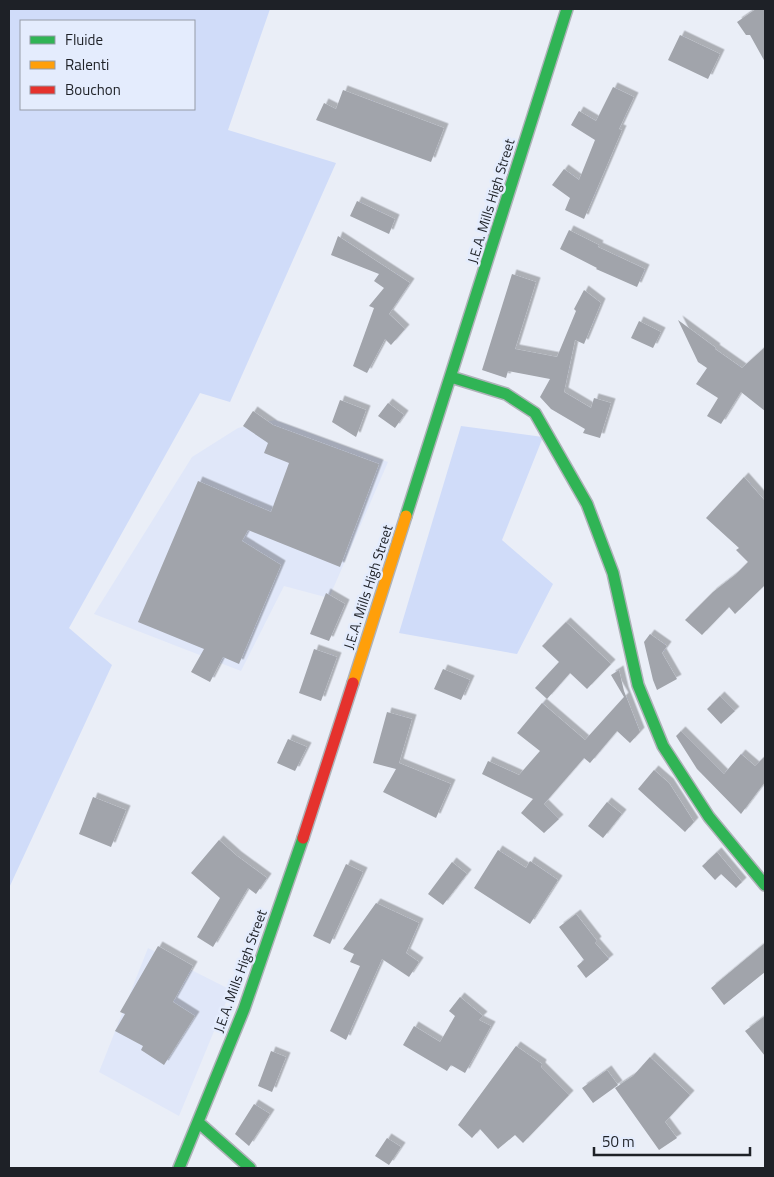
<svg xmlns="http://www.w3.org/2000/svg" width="774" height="1177" viewBox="0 0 774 1177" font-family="'Titillium Web',sans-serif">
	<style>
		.built { fill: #e0e7f9 }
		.green { fill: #d0dcf9; fill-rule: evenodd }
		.building { fill: #a1a4ab; filter: url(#shadow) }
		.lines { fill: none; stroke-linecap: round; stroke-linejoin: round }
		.fast-casing { stroke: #aeb2b8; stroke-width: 14 }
		.slow-casing { stroke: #aeb2b8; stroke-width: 14 }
		.jam-casing { stroke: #aeb2b8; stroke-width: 14 }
		.fast { stroke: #30b455; stroke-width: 11 }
		.slow { stroke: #ff9f0a; stroke-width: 11 }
		.jam { stroke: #e5322d; stroke-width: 11 }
		.labels { text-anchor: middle; stroke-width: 5; stroke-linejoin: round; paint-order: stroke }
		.street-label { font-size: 14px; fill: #1e2127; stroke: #e4ecfd }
	</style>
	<defs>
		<filter id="shadow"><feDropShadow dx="4.5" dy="-4.5" stdDeviation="0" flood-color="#0004"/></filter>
	</defs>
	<rect width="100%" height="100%" fill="#eaeef7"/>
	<path class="built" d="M275,420L388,462L329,598L284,586L241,671L94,614L192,457L238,428Z
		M148,948L231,990L179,1116L99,1072Z"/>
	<path class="green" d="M9,9H270L228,130L336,163L230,402L200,393L69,628L112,665L9,888ZM21,21H194V109H21Z
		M461,426L543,437L502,540L553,584L517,654L399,633Z"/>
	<path class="building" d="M756,9H765V62L750,35H746L737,22Z
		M680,35L720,54L708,79L668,60Z
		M613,87L634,97L619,129L622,130L584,219L565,210L570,198L552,185L564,169L579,180L595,140L571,125L579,111L596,121Z
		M343,90L444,128L431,162L316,120L324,103L336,109Z
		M357,201L395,219L389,234L350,216Z
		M569,230L599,245L598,247L645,269L637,287L596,269L597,268L560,249Z
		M338,236L410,283L389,314L405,329L391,345L385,339L367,373L353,366L374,308L369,306L384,288L374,281L379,274L331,255Z
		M512,274L536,282L515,349L557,357L576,311L574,309L584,290L601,303L584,344L575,340L564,392L591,408L594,398L611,403L600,438L583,433L585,429L551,409L540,397L550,379L508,371L506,378L482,370Z
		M678,320L716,348L715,349L742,368L765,347V411L741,392L721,424L707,416L718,398L696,384L707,368L698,362Z
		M639,321L661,332L653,348L631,338Z
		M340,400L366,410L356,437L332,422Z
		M388,403L404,415L395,428L378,416Z
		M253,411L273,425L379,464L340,567L248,530L242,541L281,565L239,664L223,657L210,682L191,672L204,649L138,622L198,481L271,512L289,463L264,453L268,443L243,426Z
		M744,477L765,501V585L735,614L729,607L702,635L685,620L713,592L735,575L748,562L736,550L739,548L706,518Z
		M326,593L345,604L329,641L310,634Z
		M566,622L611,664L587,689L570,673L547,699L535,688L559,662L542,646Z
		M650,634L667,646L662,653L677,679L657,690L653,680L644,642Z
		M314,649L337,657L321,701L299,693Z
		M443,669L470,680L461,700L434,689Z
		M619,670L624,691L640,732L630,743L617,731L590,763L584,758L544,804L559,819L544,833L521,813L533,799L482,774L488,761L519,775L540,751L517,733L542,703L585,740L624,697L611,675Z
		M720,696L735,711L721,724L707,709Z
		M387,712L412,719L399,763L451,784L436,818L383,792L396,769L373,763Z
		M681,731L724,774L741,754L755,766L765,756V782L741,814L697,769L676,736Z
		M288,739L307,747L295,771L277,763Z
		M654,770L669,783L694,822L685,832L638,789Z
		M93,797L126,810L111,847L79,834Z
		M607,802L622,814L603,838L588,826Z
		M219,840L237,856L267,878L256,894L248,888L213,947L197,937L220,898L191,873Z
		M498,850L526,868L530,861L558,880L530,924L474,888Z
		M717,852L742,882L736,888L721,874L715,880L702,866Z
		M452,862L467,874L443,905L428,894Z
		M346,864L363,872L330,944L313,936Z
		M376,903L419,923L406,953L419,962L409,977L382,959L346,1040L330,1031L360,966L350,962L354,954L343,949Z
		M576,914L597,941L595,943L609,959L586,978L577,966L584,960L559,927Z
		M765,943V972L724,1005L711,988Z
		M158,946L193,966L173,1002L195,1016L164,1065L141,1050L143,1046L115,1031L125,1014L120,1012Z
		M460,997L483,1016L479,1020L491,1026L465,1073L451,1065L447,1071L403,1045L414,1026L440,1042L455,1016L449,1011Z
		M765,1016V1056L745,1031Z
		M516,1046L542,1064L541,1067L569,1095L523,1143L515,1135L498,1149L480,1129L472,1138L458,1125Z
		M271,1051L286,1057L272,1092L258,1086Z
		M650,1057L690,1095L665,1122L677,1138L659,1150L615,1088L633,1076Z
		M607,1070L618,1085L593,1103L582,1088Z
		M254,1104L270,1114L249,1146L235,1134Z
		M387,1138L401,1147L389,1165L375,1156Z"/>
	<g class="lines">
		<g class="fast-casing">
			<path id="fast" d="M451,377L506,394L535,413L587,504L613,573L638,685L663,746L709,817L765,885
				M406,516L567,9
				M198,1122L250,1168
				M179,1168L244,1009L303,838"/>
		</g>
		<g class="slow-casing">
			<path id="slow" d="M353,683L406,516"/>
		</g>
		<g class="jam-casing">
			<path id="jam" d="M303,838L353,683"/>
		</g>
		<use href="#fast" class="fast"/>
		<use href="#slow" class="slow"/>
		<use href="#jam" class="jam"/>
	</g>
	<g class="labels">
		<g class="street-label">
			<text transform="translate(491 201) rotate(-73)" y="5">J.E.A. Mills High Street</text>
			<text transform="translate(368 587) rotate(-72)" y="5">J.E.A. Mills High Street</text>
			<text transform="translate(240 971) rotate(-70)" y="5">J.E.A. Mills High Street</text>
		</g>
	</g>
	<rect width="774" height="1177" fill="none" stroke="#1e2127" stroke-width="20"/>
	<rect x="20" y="20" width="175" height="90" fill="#e4ecfd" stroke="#959ba7"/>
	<rect x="30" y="36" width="25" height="8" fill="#30b455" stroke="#959ba7"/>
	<text x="65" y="45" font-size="15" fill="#1e2127">Fluide</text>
	<rect x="30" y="61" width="25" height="8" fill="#ff9f0a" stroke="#959ba7"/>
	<text x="65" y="70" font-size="15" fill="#1e2127">Ralenti</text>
	<rect x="30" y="86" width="25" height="8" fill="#e5322d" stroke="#959ba7"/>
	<text x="65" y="95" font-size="15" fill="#1e2127">Bouchon</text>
	<path d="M594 1147v8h156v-8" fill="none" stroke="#1e2127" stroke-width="2.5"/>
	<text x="602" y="1147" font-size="15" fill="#1e2127" stroke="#e4ecfd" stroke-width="4" paint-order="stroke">50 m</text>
</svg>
